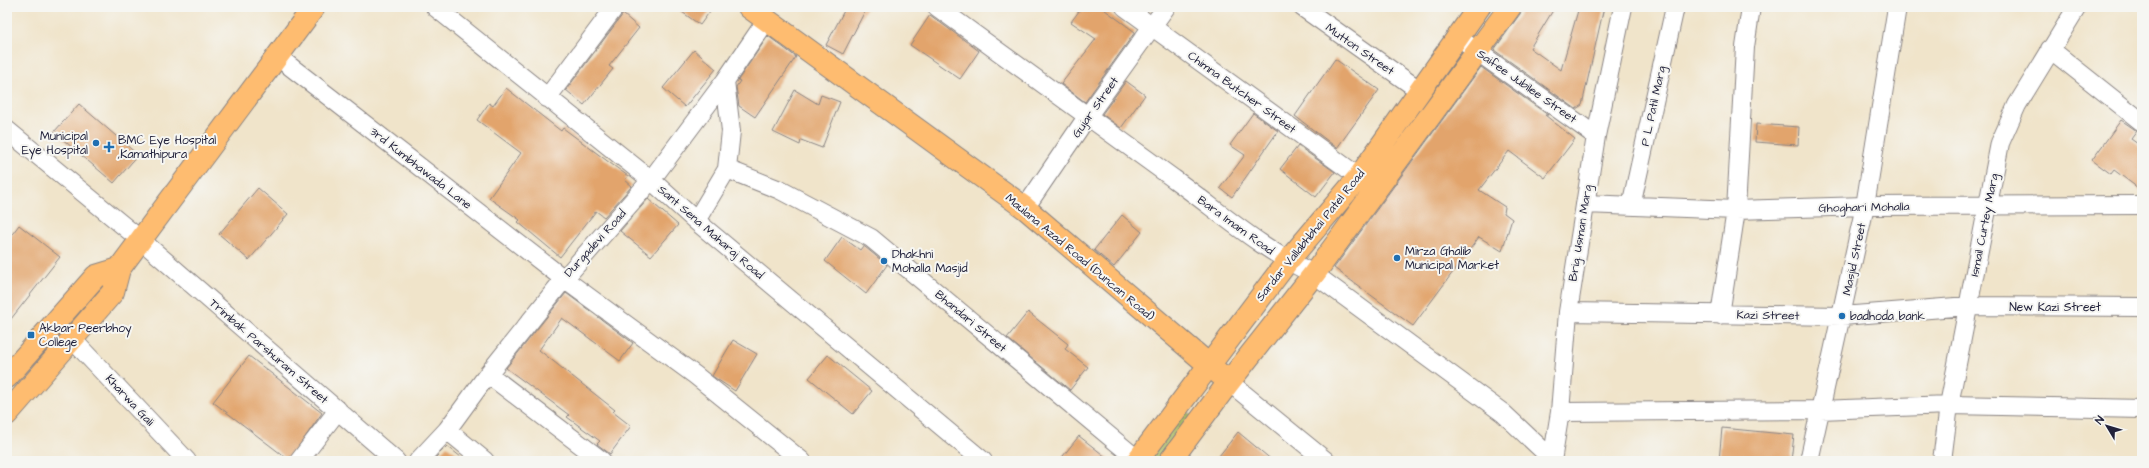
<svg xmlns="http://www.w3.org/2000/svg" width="2149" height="468" viewBox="0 0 2149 468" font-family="'Architects Daughter',sans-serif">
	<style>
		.green { fill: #acbe62; stroke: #67704e }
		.building { fill: #e2a46c }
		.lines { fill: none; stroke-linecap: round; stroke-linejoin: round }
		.minor-casing { stroke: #898382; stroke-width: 20 }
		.major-casing { stroke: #898382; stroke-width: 24 }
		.minor { stroke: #fff; stroke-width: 18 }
		.major { stroke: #febc70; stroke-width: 22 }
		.poi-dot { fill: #1f6fb2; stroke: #f6f6f2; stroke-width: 1.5 }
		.labels { text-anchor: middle; stroke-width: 4; stroke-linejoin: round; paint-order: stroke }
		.street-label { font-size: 12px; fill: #22223b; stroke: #f6f6f2 }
		.poi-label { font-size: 12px; fill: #22223b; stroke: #f6f6f2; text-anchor: start }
	</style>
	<rect width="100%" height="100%" fill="#f6f6f2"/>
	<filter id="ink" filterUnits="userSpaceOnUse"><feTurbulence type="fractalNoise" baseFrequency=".025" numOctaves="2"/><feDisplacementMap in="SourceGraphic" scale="8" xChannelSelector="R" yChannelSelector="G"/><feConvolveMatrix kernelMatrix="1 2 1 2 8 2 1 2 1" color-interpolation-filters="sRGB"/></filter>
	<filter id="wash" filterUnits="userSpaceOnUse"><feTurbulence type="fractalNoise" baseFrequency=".012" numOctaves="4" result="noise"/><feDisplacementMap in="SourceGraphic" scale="16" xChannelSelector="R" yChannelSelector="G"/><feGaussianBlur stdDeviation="0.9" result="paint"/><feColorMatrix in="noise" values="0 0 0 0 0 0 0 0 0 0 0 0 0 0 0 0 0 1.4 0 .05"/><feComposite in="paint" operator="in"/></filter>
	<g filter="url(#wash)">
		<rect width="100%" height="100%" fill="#f0e4ca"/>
		<path class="green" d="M1186,411L1196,419L1163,461H1146Z"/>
		<g id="blocks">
			<path class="building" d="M675,7H713L700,25Z
				M846,7H867L843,54L826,45Z
				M1082,7H1101L1135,32L1085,102L1061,84L1096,39L1071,22Z
				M1525,7H1555L1530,48L1561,70L1579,7H1604L1582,105L1576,109L1494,50Z
				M623,14L639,28L609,66L613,69L584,105L566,90Z
				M930,15L979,51L960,79L910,45Z
				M768,36L796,57L755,117L739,106L736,87L740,81L738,80Z
				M694,50L716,69L685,107L663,88Z
				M1335,59L1379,90L1337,148L1295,116Z
				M1481,67L1548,115H1545L1575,139L1545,178L1509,151L1479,190L1505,207L1504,213L1512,219L1502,251L1479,237L1413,326L1334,268Z
				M1126,81L1145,95L1121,128L1102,114Z
				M506,88L561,131L563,128L610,163L628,176L625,180L632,186L604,217L596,211L560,257L518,222L520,220L489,198L521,153L477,120L489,103L493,106Z
				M795,90L818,104L821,95L840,102L822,148L801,140L800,145L773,132Z
				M79,104L138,155L114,183L54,132Z
				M1253,113L1278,131L1232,197L1220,188L1245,155L1230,145Z
				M2121,120L2137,131L2131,139L2142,147V191L2114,170L2111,174L2092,160Z
				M1756,124L1799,127L1798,145L1755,142Z
				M1298,146L1335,172L1316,197L1280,169Z
				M258,188L288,214L249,260L219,234Z
				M648,199L678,225L651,256L620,231Z
				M1122,215L1142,232L1114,267L1094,250Z
				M19,225L60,257L7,324V241Z
				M842,237L860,250L863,246L865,247L887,265L866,294L825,261Z
				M566,293L633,343L620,361L562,318L539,350L615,410L613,412L631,426L610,454L597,444L600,441L567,417L569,415L506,368Z
				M1028,312L1068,344L1065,349L1088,367L1070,390L1007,338Z
				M733,340L757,354L735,391L712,376Z
				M828,355L872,391L853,414L809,378Z
				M249,356L322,413L289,460L213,402Z
				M1722,428L1794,435L1791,461H1719Z
				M1238,432L1273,461H1215Z
				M1079,436L1111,461H1059Z
				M447,446L466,461H432Z"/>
		</g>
	</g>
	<g filter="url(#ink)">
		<use href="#blocks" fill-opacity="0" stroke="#898382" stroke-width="1"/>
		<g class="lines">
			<g class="minor-casing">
				<path id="minor" d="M435,7L651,180L696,221L983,461
					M937,7C1016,65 1095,122 1174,179C1220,212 1262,250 1314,274L1503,413L1552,459
					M1125,7L1359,177
					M1302,7L1419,90
					M1457,37L1596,136
					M2050,49L2142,122
					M278,57L564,279L695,375L802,461
					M547,98L615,7
					M7,130L142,241L396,461
					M727,169L780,190L871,238L1138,460
					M1585,204L1736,210L1865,206L2142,205
					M1631,206L1675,7
					M1025,208L1087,117L1166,7
					M696,221L727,169L731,131L725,81
					M1568,312L1842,316L1968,306L2142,307
					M1720,315L1736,210L1745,47L1751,7
					M72,339L187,461
					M488,374L602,461
					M1229,382L1326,461
					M1560,412L1820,410L1949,405L2142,409
					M447,430L485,461
					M299,461L338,410
					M418,461L447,430L488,374L564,279L651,180L725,81L766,21
					M1552,461L1560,412L1568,312L1596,136L1623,7
					M1809,461L1865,206L1897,7
					M1942,461L1949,405L2000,143L2017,105L2077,7"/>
			</g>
			<g class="major-casing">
				<path id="major" d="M749,7L1025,208L1229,382
					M7,377L96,276L119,269
					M7,414L113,292L119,269L314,7
					M1137,461L1287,262L1359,177L1479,7
					M1170,461L1229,382L1314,274L1510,7"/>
			</g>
			<use href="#minor" class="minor"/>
			<use href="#major" class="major"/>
		</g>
	</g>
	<g class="poi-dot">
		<circle cx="96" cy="143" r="4"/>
		<path d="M107 141h4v4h4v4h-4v4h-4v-4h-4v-4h4z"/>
		<circle cx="1397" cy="258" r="4"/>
		<circle cx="884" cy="261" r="4"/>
		<circle cx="1842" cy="316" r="4"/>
		<rect x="27" y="331" width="8" height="8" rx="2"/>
	</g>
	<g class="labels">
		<g class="street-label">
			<text transform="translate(1360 49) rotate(35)" y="4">Mutton Street</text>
			<text transform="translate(1527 86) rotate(35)" y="4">Saifee Jubilee Street</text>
			<text transform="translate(1242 92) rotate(36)" y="4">Chimna Butcher Street</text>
			<text transform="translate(1653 106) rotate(-78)" y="4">P L Patil Marg</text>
			<text transform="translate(1095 107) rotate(-55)" y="4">Gujar Street</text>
			<text transform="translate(421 168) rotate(38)" y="4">3rd Kumbhawada Lane</text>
			<text transform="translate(1864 207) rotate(-1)" y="4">Ghoghari Mohalla</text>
			<text transform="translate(1236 225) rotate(36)" y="4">Bara Imam Road</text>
			<text transform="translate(1984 225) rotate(-79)" y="4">Ismail Curtey Marg</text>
			<text transform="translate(711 232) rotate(41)" y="4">Sant Sena Maharaj Road</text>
			<text transform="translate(1580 233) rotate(-81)" y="4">Brig. Usman Marg</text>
			<text transform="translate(1310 235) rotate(-51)" y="4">Sardar Vallabhbhai Patel Road</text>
			<text transform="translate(595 243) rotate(-48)" y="4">Durgadevi Road</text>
			<text transform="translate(1080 257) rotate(40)" y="4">Maulana Azad Road (Duncan Road)</text>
			<text transform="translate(1854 259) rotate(-78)" y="4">Masjid Street</text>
			<text x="2055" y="311">New Kazi Street</text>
			<text transform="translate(1768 315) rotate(1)" y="4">Kazi Street</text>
			<text transform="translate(971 321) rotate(40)" y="4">Bhandari Street</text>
			<text transform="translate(269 351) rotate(41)" y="4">Trimbak Parshuram Street</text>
			<text transform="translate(130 400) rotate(47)" y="4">Kharwa Gali</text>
		</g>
		<g class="poi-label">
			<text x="88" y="140" text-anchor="end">Municipal<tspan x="88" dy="14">Eye Hospital</tspan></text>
			<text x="118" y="144">BMC Eye Hospital<tspan x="118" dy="14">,Kamathipura</tspan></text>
			<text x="1405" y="255">Mirza Ghalib<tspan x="1405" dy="14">Municipal Market</tspan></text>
			<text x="892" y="258">Dhakhni<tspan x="892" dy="14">Mohalla Masjid</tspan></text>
			<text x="1850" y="320">badhoda bank</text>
			<text x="39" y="332">Akbar Peerbhoy<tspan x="39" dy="14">College</tspan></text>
		</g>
	</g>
	<rect width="2149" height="468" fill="none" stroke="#f6f6f2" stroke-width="24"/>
	<g transform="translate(2107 426) rotate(308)" stroke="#f6f6f2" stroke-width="3" paint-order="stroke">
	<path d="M0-3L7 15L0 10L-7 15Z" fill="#22223b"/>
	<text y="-6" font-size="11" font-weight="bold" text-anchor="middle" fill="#22223b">N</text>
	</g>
</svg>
